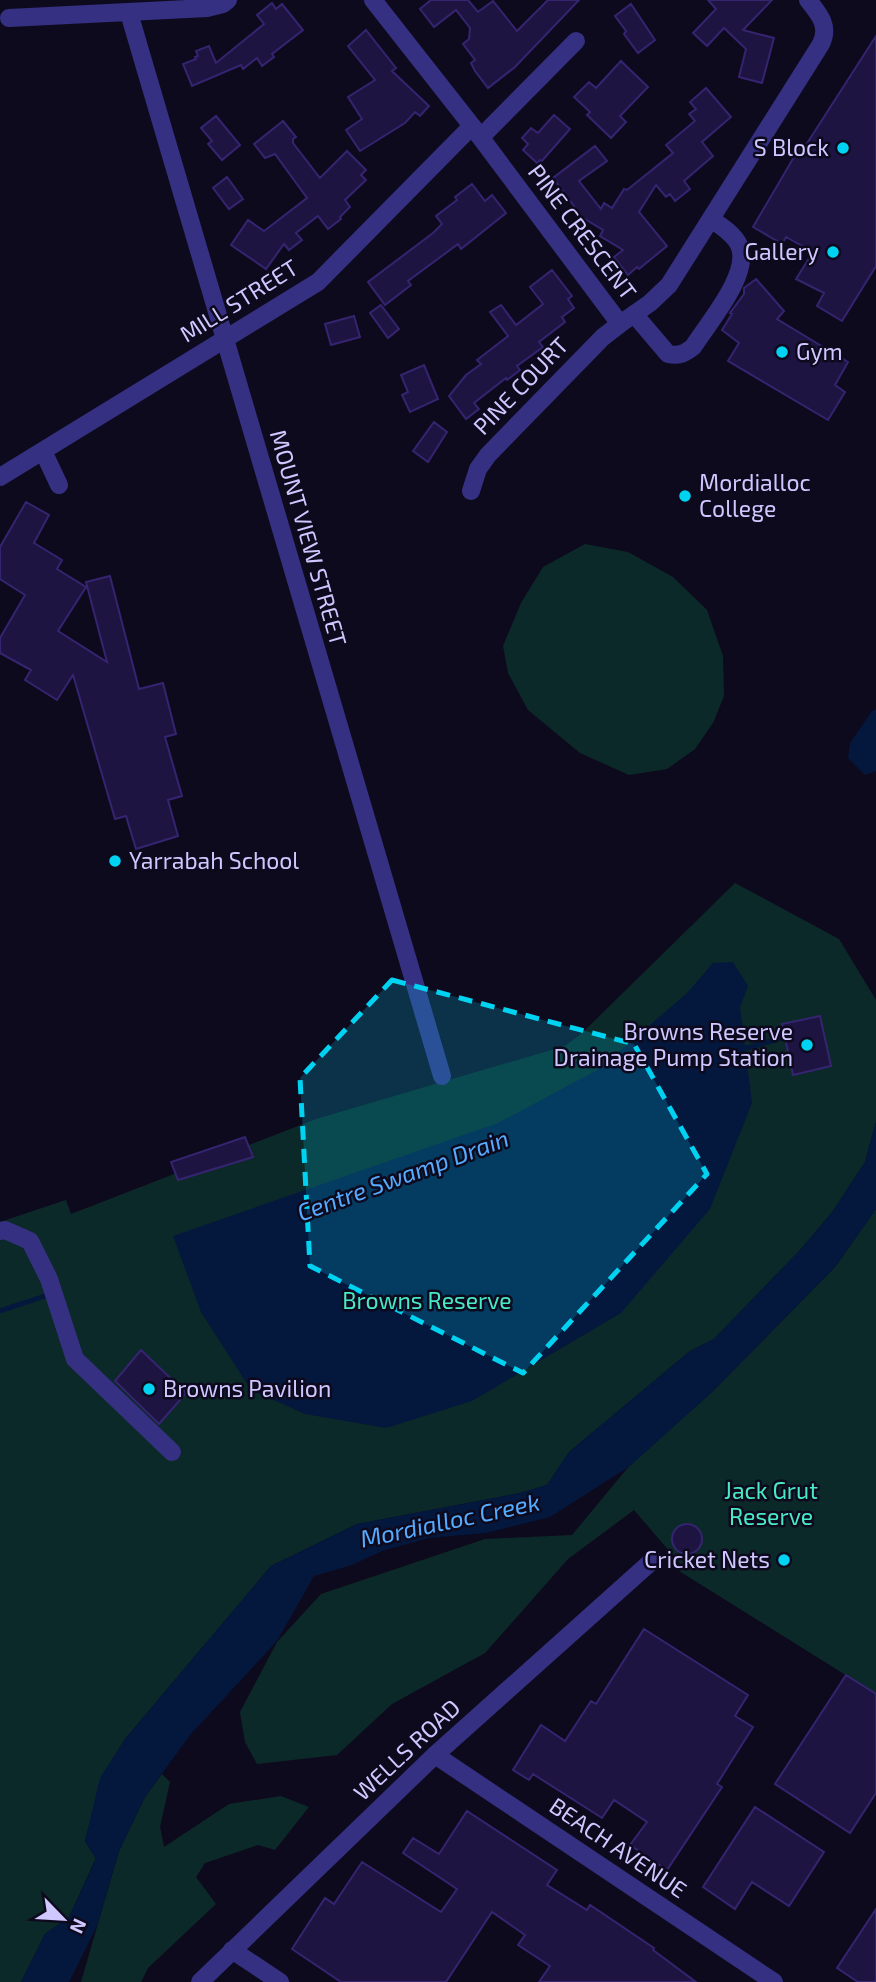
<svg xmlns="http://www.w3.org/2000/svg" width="876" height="1982" viewBox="0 0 876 1982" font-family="'Exo 2',sans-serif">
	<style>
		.green { fill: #0c2929 }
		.water { fill: #04173d }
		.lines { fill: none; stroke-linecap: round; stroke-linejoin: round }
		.stream { stroke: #04173d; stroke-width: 5 }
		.building { fill: #1e1441; stroke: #352470; stroke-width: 2 }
		.minor { stroke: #353082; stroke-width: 18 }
		.marked { fill: #00d3f2; fill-opacity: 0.2; stroke: #00d3f2; stroke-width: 5; stroke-dasharray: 14 9; stroke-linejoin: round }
		.poi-dot { fill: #00d3f2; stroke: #0e0a1e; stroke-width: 2.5 }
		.labels { text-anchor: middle; stroke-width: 5; stroke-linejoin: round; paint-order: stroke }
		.poi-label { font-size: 23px; fill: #cfc7ff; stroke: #0e0a1e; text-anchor: end }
		.street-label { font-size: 23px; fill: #cfc7ff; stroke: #0e0a1e }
		.park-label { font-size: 23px; fill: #48eac6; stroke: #0e0a1e }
		.water-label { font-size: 24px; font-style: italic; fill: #55abff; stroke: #0e0a1e }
	</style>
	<rect width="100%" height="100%" fill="#0e0a1e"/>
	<path class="green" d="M585,544L628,552L673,577L707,610L723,656L724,696L713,723L695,749L667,769L629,775L580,753L528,710L508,673L503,646L521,603L543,567Z
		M735,883L839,939L876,1000V1122L865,1162L833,1211L801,1249L714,1339L690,1351L569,1452L547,1485L520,1493L357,1524L271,1566L125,1739L101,1778L85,1841L96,1858L69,1917L45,1934L21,1982H0V1222L66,1200L71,1214L316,1119L565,1046L581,1034Z
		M876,1209V1694L679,1571L683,1567L634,1510L568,1559L485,1653L392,1704L337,1755L257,1764L245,1742L240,1712L277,1642L321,1594L485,1539L572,1535L630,1465L712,1392L835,1267Z
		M162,1774L170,1782L160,1827L164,1847L229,1804L281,1796L309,1807L275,1850L258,1845L205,1863L196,1877L216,1904L148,1968L141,1982H81L119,1851L145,1797Z"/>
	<path class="water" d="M876,709V771L865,775L848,758L850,743L872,711Z
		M733,962L748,986L740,1007L752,1103L710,1209L621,1313L472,1401L386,1428L305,1414L251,1390L201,1312L173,1236L498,1123L599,1069L687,993L713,963Z
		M876,1122V1209L835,1267L712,1392L630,1466L550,1517L486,1533L429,1538L382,1551L352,1565L314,1576L277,1641L190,1735L145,1797L119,1851L97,1926L69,1982H21L45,1934L69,1917L96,1859L85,1841L100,1778L125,1739L271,1566L357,1524L520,1493L547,1485L569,1452L690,1351L714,1339L801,1249L833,1211L865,1162Z"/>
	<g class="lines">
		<path class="stream" d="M739,1050L779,1039
			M0,1311L45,1296"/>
	</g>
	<path class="building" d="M431,0H468L478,12L493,1L517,31L548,0H579L515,67L488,88L475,71L471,63L475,60L463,44L469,39L470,28L456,10L434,27L420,9Z
		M708,0H772L743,30L774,38L762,83L739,77L746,49L724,28L707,46L693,33L716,9Z
		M272,3L276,9L282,4L303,30L272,54L274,57L262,66L257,58L243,69L241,65L192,86L183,64L196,59L195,57L198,56L196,51L209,46L216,63L264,24L257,15Z
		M631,4L655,40L638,53L624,34L626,31L615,16Z
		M366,30L396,68L392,71L429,106L420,116L415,112L405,123L360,151L346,130L362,119L348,97L375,80L348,46Z
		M876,36V266L842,321L817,306L824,293L796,279L813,252L786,237L782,244L753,227L801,145L804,148Z
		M621,61L648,87L620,116L626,122L611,138L587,115L590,112L574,97L589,82L596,88Z
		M706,88L731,117L702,142L713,156L684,181L690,189L675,201L670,194L666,197L656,185L639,212L667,246L639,269L637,267L628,275L614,257L623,250L600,236L603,230L583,218L553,178L595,146L607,161L579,181L601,209L604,203L612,208L624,189L627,190L673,153L666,145L695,121L689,114L696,109L690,102Z
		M554,115L570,129L541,162L540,160L537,163L523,150L528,144L522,138L531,128L538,133Z
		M216,116L240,145L222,160L208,144L212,141L201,128Z
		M283,121L296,137L293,139V143L320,178L347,151L366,170L361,175L366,180L345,200L350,207L340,217L341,219L328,229L318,216L296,233L302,240L289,250L284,244L266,269L231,245L248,220L264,231L307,198L275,154L265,158L254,144Z
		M227,177L243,199L229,209L213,188Z
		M472,184L485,201L492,195L506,213L461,249L458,244L408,281L411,285L385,305L368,282L433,233L442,224L436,216L457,200L455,197Z
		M552,270L572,296L568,299L574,308L562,317L565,322L539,342L543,347L517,366L520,370L507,380L506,378L474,403L479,409L466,419L449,396L466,375L481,364L477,360L508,336L490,312L501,305L516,325L543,304L530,287Z
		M756,279L784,311L777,319L848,362L835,385L845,392L828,420L728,361L739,343L722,330L732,314L730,313L744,294V288Z
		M381,305L399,329L388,338L370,313Z
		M354,316L360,337L331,345L325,324Z
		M424,365L438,399L410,412L402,395L408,392L401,375Z
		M434,422L447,432L428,462L413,451Z
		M26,502L49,515L34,543L62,560L57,569L86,587L58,631L107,662L86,582L110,576L139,689L163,683L176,734L165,737L182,796L168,800L178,836L136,849L126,816L115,819L73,675L57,700L25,680L31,670L0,653V638L25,595L0,579V547Z
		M820,1016L831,1066L793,1075L782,1024Z
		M245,1137L253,1157L178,1180L171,1162Z
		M141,1350L186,1393L159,1424L115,1381Z
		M672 1539a15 15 0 1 1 30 0a15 15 0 1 1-30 0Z
		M644,1629L748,1695L735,1716L753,1727L717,1784L722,1787L667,1870L630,1845L647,1822L614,1800L602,1818L533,1774L529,1780L513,1770L541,1725L565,1741L591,1701L596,1704Z
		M846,1675L876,1694V1793L850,1833L775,1784Z
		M755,1807L824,1852L789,1906L752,1882L735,1909L703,1887Z
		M467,1811L557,1870L547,1885L587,1910L590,1905L654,1948L653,1950L696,1982H539L550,1966L518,1945L525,1935L492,1912L446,1982H341L292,1949L325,1898L334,1904L362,1862L441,1912L457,1889L403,1853L413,1838L439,1854Z
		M876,1909V1982H858L837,1968Z"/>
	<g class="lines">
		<path class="minor" d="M373,0L472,126L620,324L650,303L669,285L821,44C830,26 819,14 808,0
			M129,13L442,1076
			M9,18L207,8L223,4L228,0
			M481,137L576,41
			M634,314L668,354C679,356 684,354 693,347C708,323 752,273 739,245C734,234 721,226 711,219
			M43,451L59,485
			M0,477L318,282L472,126
			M471,491L478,469L488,455L603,337L620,324
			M0,1231L5,1230L30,1241L49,1279L75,1359L172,1452
			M435,1755L774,1982
			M232,1950L280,1982
			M200,1982L435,1755L653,1560"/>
	</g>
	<path class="marked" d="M392,980L634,1044L707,1174L523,1373L310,1266L300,1078Z"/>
	<g class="poi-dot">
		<circle cx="843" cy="148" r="7"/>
		<circle cx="833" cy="252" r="7"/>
		<circle cx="782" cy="352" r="7"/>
		<circle cx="685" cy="496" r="7"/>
		<circle cx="115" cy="861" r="7"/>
		<circle cx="807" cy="1045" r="7"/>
		<circle cx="149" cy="1389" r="7"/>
		<circle cx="784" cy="1560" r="7"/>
	</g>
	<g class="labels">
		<g class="poi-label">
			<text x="829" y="156">S Block</text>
			<text x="819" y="260">Gallery</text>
			<text x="796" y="360" text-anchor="start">Gym</text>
			<text x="699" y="491" text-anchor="start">Mordialloc<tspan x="699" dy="26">College</tspan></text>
			<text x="129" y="869" text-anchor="start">Yarrabah School</text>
			<text x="793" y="1040">Browns Reserve<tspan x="793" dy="26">Drainage Pump Station</tspan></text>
			<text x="163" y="1397" text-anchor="start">Browns Pavilion</text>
			<text x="770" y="1568">Cricket Nets</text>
		</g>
		<g class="street-label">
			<text transform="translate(582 232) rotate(53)" y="8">PINE CRESCENT</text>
			<text transform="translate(239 301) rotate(-32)" y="8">MILL STREET</text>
			<text transform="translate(521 386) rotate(-46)" y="8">PINE COURT</text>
			<text transform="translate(308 538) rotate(74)" y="8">MOUNT VIEW STREET</text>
			<text transform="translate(407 1750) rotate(-43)" y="8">WELLS ROAD</text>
			<text transform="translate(618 1848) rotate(34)" y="8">BEACH AVENUE</text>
		</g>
		<g class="park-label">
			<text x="427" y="1309">Browns Reserve</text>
			<text x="771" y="1499">Jack Grut<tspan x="771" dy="26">Reserve</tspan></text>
		</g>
		<g class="water-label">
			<text transform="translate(403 1176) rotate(-20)" y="8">Centre Swamp Drain</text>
			<text transform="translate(450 1521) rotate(-12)" y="8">Mordialloc Creek</text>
		</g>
	</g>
	<g transform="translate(63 1919) rotate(115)" stroke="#0e0a1e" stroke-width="5" paint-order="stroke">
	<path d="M0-5L12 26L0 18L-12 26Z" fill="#cfc7ff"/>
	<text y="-10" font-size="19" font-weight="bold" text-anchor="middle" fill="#cfc7ff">N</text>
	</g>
</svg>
